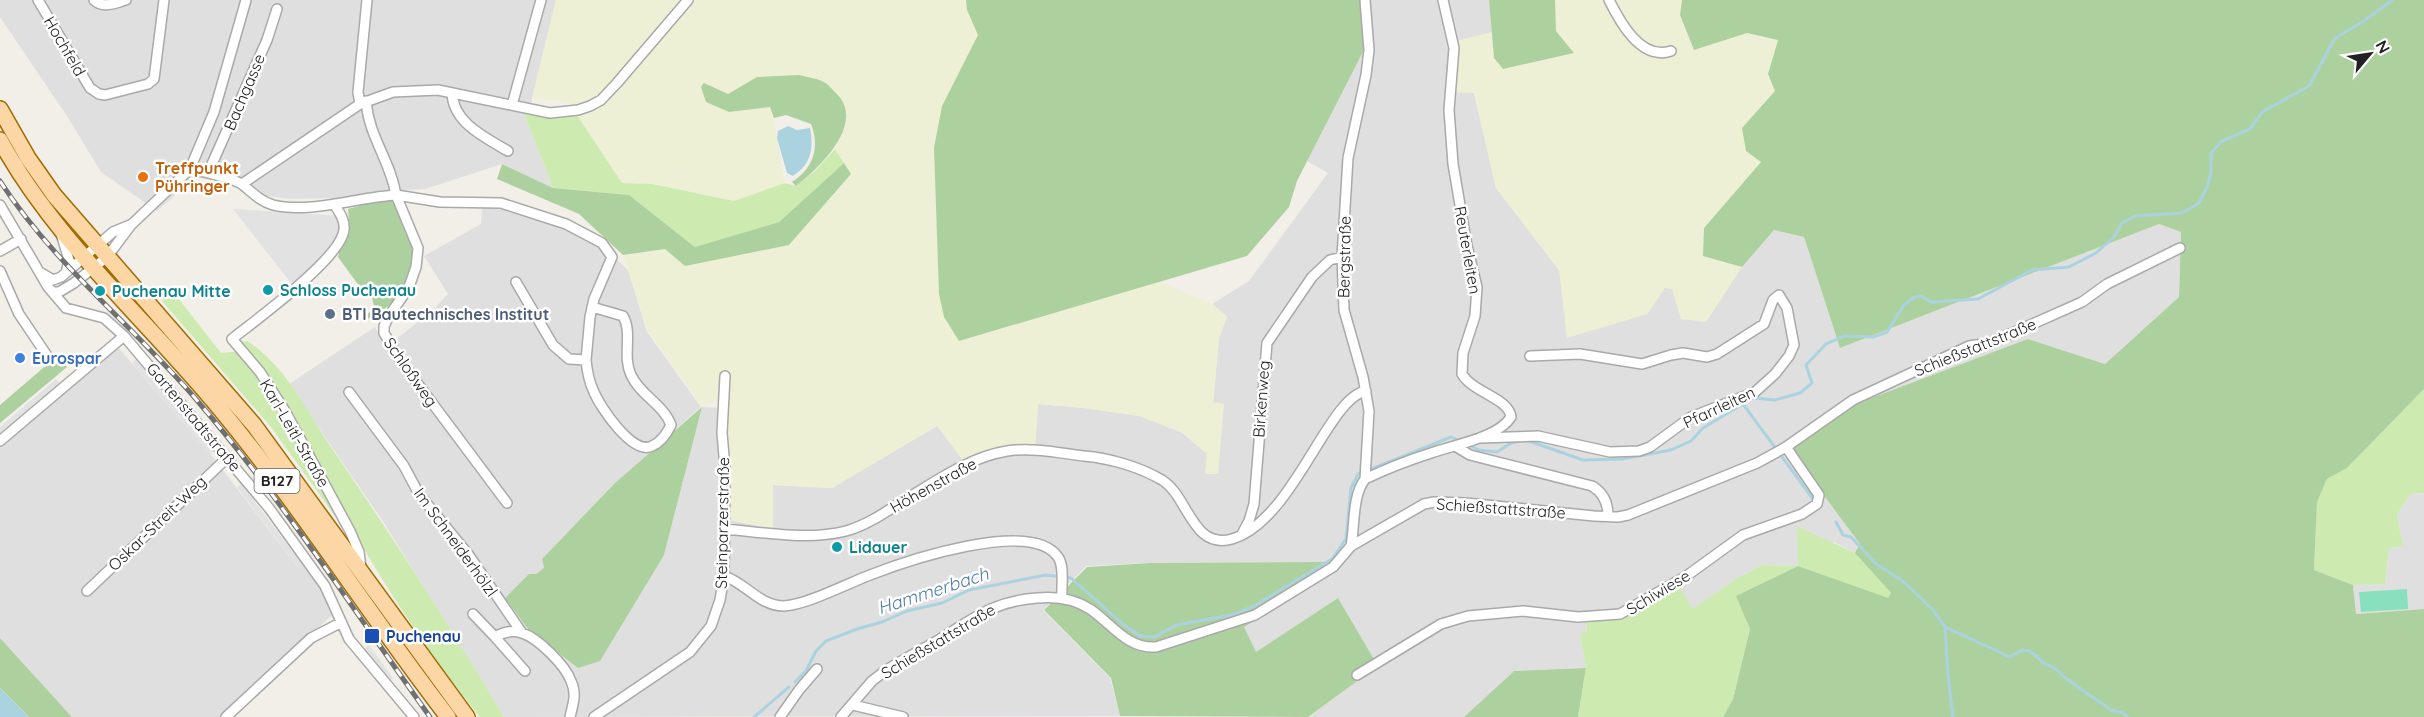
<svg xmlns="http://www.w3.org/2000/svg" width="2424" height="717" viewBox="0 0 2424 717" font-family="Quicksand,sans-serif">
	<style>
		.residential { fill: #e0dfdf }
		.farmland { fill: #eef0d5 }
		.grass { fill: #cdebb0 }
		.forest { fill: #add19e }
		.pitch { fill: #88e0be }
		.parking { fill: #e2e2e2 }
		.water { fill: #aad3df }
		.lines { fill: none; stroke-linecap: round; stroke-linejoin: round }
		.stream { stroke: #aad3df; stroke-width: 3 }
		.street-casing { stroke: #a9a9a9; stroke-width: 12 }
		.primary-casing { stroke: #a06b00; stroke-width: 18 }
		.street { stroke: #fff; stroke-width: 9 }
		.primary { stroke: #fcd6a4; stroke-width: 15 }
		.rail-casing { stroke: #707070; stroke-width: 5 }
		.rail { stroke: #fff; stroke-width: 3; stroke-dasharray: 9; stroke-linecap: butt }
		.food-dot { fill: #e8710a; stroke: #fff; stroke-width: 2 }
		.culture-dot { fill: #0f9aa8; stroke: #fff; stroke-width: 2 }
		.service-dot { fill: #5c6f8a; stroke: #fff; stroke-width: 2 }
		.shop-dot { fill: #3f7fe0; stroke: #fff; stroke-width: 2 }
		.transit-dot { fill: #1a4fb4; stroke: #fff; stroke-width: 2 }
		.labels { text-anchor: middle; stroke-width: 5; stroke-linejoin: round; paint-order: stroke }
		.shield { fill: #fff; stroke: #646464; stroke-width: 1.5 }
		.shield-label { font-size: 15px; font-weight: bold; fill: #222 }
		.street-label { font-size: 16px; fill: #222; stroke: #fff }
		.food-label { font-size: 16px; font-weight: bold; fill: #c56008; stroke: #fff; text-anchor: start }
		.culture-label { font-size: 16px; font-weight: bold; fill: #0d838f; stroke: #fff; text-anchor: start }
		.service-label { font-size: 16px; font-weight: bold; fill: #4e5e75; stroke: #fff; text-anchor: start }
		.shop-label { font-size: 16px; font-weight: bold; fill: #366cbe; stroke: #fff; text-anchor: start }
		.transit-label { font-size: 16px; font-weight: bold; fill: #164399; stroke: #fff; text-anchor: start }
		.water-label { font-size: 18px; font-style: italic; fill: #4a7aab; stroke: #fff }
	</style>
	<rect width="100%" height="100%" fill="#f2efe9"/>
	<path class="residential" d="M0,0H556L531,103L524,114L553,188L502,164L425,189L386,191L342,198L290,199L261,195L214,180L199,178L192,181L157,211L101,172L67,116L0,17Z
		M1365,0H1489L1492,32L1457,42L1455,92L1474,93L1496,188L1559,270L1647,314L1664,288H1672L1742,267L1774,230L1804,237L1840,348L2159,224L2181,232L2179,297L2105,364L2028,339L1788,447L1861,544L1855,553L1834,542L1798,566L1763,565L1737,578L1693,610L1630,613L1616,620L1586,621L1587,633H1580L1586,668L1514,671L1464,717H1308L1378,666L1338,598L1256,653L1243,627L1323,578L1324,562L1150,563L1086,566L1043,610L1110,678L1120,716L504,717L386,526L289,384L375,327L387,346L432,311L448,294L424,256L481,224L482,207L523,213L567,230L604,248L628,270L647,332L701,407L615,483L542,559L544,568L505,598L664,555L702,407L726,408L773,528L772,485L832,488L937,426L963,460L995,449L1035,447L1038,404L1085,408L1139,416L1182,432L1207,454L1224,404L1213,403L1219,338L1227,317L1212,304L1249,281L1328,173L1307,161L1369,40Z
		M116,345L212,456L298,568L303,565L322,589L334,613L223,717H72L0,638V445Z
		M2424,493V609L2356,614L2353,585L2385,584L2389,549L2403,546L2397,515L2410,494Z"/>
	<path class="farmland" d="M556,0H684L664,33L693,0H963L966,2L978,35L942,106L959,341L1160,282L1212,304L1227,316L1219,338L1213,402L1224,404L1218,474H1205L1207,454L1181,432L1139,416L1085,408L1038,404L1035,448L995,449L963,460L937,426L832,488L773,485V529L729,520L724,439L727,396L702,407L648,331L623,255L665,249L850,174L835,149L846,119L757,77L728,94L761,108L771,107L785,183L734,201L652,184L622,183L569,102L532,98Z
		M1555,0H1682L1680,15L1694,50L1747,33L1778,40L1768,74L1775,90L1742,129L1761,162L1704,228V256L1742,267L1706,322L1681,319L1672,289L1665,288L1647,314L1567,338L1559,270L1496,188L1474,93L1455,92L1457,41L1492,32L1494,58L1504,69L1574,53L1556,31Z"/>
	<path class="grass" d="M524,114L557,118L577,115L622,183L652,184L734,201L785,183L796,186L815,171L835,149L844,163L779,222L695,247L629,195L553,188Z
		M175,294L221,353L234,352L239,342L247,341C284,364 306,409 329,444C390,533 449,624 504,717H480C433,659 390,595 353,530L343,527L271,427L162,301L166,295Z
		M2424,389V493L2410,494L2397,515L2403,546L2389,549L2385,584L2353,585L2314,570L2317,502L2327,479L2347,468Z
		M1797,526L1855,553L1891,593L1888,599L1798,566L1737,596L1750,629L1733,699L1723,717H1578L1586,669L1580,633L1587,632L1586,621L1616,620L1678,585L1693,609L1737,578L1763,565L1798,566Z"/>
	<path class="forest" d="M966,0H1365L1369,40L1297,181L1289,207L1247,256L959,341L944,317L939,294L934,148L942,106L978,35L967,10Z
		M1489,0H1555L1556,31L1574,53L1503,69L1494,58Z
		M1682,0H2424V389L2347,468L2327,479L2317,502L2314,570L2353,585L2356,614L2424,609V717H1723L1733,699L1750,629L1736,596L1798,566L1888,598L1891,593L1855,553L1860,544L1788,447L1837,411L2028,339L2105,364L2179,297L2181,232L2159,224L1840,348L1804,237L1774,230L1742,267L1703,256L1704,228L1761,162L1746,151L1742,128L1775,91L1768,74L1778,40L1747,33L1694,50L1680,15Z
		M799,75C806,77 815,78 822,81C827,83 832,89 836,93C867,123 819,168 796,186L792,182C814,168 820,147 811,124L786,115L774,118L770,107L729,112L706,102L701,87L704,83L728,94L757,77Z
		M844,163L851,174L789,245L685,266L665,249L623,255L579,214L497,179L502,164L553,188L629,195L695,247L779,222Z
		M393,200L413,248C412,277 395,310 367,319L365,317L374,307L372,297L357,283L338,257L340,249L350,232L348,209L377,201Z
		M57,356L67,367L0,423V405Z
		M702,407L664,555L600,661L578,668L529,630L505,598L529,574H536L544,568L542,559L615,483Z
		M1325,562L1323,578L1244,627L1256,652L1338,598L1378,666L1308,717L1120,716L1111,678L1044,610L1087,567L1150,563Z
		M0,638L72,717H29L0,688Z
		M1586,668L1578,717H1464L1514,671Z"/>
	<path class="pitch" d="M2407,589L2408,609L2361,612L2359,592Z"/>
	<path class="parking" d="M233,209L341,216L343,234L295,288Z
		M137,358L215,449L210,454L132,363Z
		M56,379L64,387L0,441V427Z
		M241,484L303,565L298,568L237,487Z
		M369,645L393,678L388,682L363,650Z"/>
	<path class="water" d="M788,126L797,130L810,128C814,149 811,164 793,176L787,173L777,138L778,131Z
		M0,688L29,717H0Z"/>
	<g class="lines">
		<path class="stream" d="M1743,404L1813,499
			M1469,445L1479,450L1497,452L1511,443L1526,440L1583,460L1623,459L1671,450L1691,441L1703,428L1753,398L1775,400L1800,393L1812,383L1806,365L1826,344L1844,336L1873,337L1887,332L1904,305L1914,297L1921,296L1931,302L1978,299L2032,270L2069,267L2096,253L2114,237L2122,223L2135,216L2182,213L2199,203L2208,185L2211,172V153L2222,141L2250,129L2262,112L2309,86L2335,38L2364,21L2392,0
			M1369,470L1451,437L1460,441
			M1836,522L1843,535L1851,537L1875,563L1904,582L1934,611L1945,627L2010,657L2022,650L2030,651L2045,664L2055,668L2064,677L2111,710L2123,713L2128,717
			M1945,627L1948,675L1953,717
			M795,682L806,671L816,651L826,641L857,629L882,622L907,611L942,603L969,590L1046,575L1071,578L1124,625L1140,636L1155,637L1176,625L1233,615L1254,606L1332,559L1346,539L1351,488L1358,474L1363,472
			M754,717L789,687"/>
		<g class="street-casing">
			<path id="street" d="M38,0L90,88L99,94L105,95L148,84L154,79L164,0
				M94,0C103,9 115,3 126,0
				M1609,0C1620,22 1641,61 1671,51
				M452,93C453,123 486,138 508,151
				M366,101C369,138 390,159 396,195L440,202L501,203L566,224L602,243L612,257L594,299L590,317L586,360L569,359L553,345L516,282
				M360,104L358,92L367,0
				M512,105L541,0
				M190,169C203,172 232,177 243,185C253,193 260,201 273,205C309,214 359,197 396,195L418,248L416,267L409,287L389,316L384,326V333L400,360L507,503
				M208,173L267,40L277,9
				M242,184L360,104L393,92L438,90L550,113L578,110L590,106L601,100L617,83L688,0
				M334,204C340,213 347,223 343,234C334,263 257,319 232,339L260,372L285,411L350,531L359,552L361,568
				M0,205L48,287L66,308L104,318L124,336L269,508L325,586L349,639L414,717
				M61,234L69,260L66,273
				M0,251L21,239
				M0,271L19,314L48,357
				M41,273L53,280L61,277L113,232L130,225
				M54,292H59L74,283L107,257L131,225L190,169L214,112L246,0
				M586,360C587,371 589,382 594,392C600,407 633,456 652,446C660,443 667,433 671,425C664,405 640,395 631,375C622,356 633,333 623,316L592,307
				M349,392L404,466L419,494L468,554L522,633
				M1479,438L1538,436L1610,452L1639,451L1650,447L1691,417L1755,392L1775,374L1789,356L1794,345L1787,308L1779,295L1773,300L1764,324L1717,354L1707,357L1683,353L1671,355L1642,364L1580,354L1530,356
				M0,441L124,336
				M1455,446L1470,455L1592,486C1604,493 1608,503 1608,516
				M1365,479C1386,469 1409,460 1431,453C1453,445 1498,438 1511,417C1509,398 1473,393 1462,374L1463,353L1475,316L1477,287L1467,246L1453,164L1449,110L1454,48L1443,0
				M724,529C763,532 807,541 846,531C868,525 887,511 906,499C938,480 970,457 1007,451C1032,447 1060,453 1084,456C1109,458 1140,467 1162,480C1189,497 1192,550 1232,539C1293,521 1328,397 1366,391
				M1242,534L1249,521L1254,504L1267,343L1312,277L1330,260L1342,257
				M1351,546C1355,525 1352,496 1365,479L1369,411L1363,377L1344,310L1342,257L1348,158L1366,75L1369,50L1365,0
				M724,576C746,583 759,606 784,606C806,605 849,583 870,575C906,561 1031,518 1058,557C1065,567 1061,586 1062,598
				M87,591L228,457
				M473,614L495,637C503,632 513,630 522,633C538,638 565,665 571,681C577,694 573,704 570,717
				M495,637L525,671
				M1357,675L1441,624L1468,616L1523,611L1578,617L1620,614L1685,577L1743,535L1802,514L1817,504L1819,495L1786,447
				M853,705L903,717
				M226,717L311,638L340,623
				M594,717L690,652L711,626L720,600L724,576L725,468L722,433L725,376
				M780,717L799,690L817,669
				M841,717L872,681L885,671C902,660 919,651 937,641C973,619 993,601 1037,598C1056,596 1073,598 1090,609C1112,624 1127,649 1156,647L1255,615L1333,567L1351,546L1424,504L1434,502L1466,503L1594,516L1618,517L1628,515L1757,463L1786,447L1853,400L1969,346L1990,343L2082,302L2107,284L2180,248"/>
		</g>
		<g class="primary-casing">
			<path id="primary" d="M0,109L28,158L54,195L254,425L467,717
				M0,140C54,240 149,322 221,410C302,508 370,616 448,717"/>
		</g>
		<use href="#street" class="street"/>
		<use href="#primary" class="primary"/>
		<g class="rail-casing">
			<path id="rail" d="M0,181C53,263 131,324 195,398C281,498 353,609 430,717"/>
		</g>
		<use href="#rail" class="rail"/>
	</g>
	<circle class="food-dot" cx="143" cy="177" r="6"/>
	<g class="culture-dot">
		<circle cx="268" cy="290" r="6"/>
		<circle cx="100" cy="291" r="6"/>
		<circle cx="837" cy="547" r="6"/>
	</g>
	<circle class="service-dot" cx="330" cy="314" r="6"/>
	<circle class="shop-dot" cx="20" cy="358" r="6"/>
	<rect class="transit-dot" x="364" y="628" width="16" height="16" rx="3"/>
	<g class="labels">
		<rect class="shield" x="254.5" y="469" width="45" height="24" rx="4.5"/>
		<g class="shield-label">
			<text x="277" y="486">B127</text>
		</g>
		<g class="street-label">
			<text transform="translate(65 46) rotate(60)" y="6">Hochfeld</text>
			<text transform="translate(244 92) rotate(-67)" y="6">Bachgasse</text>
			<text transform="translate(1468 250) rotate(80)" y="6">Reuterleiten</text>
			<text transform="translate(1344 257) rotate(-89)" y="6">Bergstraße</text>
			<text transform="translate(1975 347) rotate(-22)" y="6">Schießstattstraße</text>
			<text transform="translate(411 372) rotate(55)" y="6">Schloßweg</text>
			<text transform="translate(1261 399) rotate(-86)" y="6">Birkenweg</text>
			<text transform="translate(1719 407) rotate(-25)" y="6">Pfarrleiten</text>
			<text transform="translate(194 417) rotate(50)" y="6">Gartenstadtstraße</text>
			<text transform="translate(295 433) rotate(60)" y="6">Karl-Leitl-Straße</text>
			<text transform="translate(933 485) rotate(-29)" y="6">Höhenstraße</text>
			<text transform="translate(1501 508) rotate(4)" y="6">Schießstattstraße</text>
			<text transform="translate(157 523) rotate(-44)" y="6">Oskar-Streit-Weg</text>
			<text transform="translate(722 523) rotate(-89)" y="6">Steinparzerstraße</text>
			<text transform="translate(456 542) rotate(54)" y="6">Im Schneiderhölzl</text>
			<text transform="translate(1658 592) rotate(-31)" y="6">Schiwiese</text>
			<text transform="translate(938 641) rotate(-31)" y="6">Schießstattstraße</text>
		</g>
		<g class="food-label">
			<text x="155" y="174">Treffpunkt<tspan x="155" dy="18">Pühringer</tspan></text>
		</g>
		<g class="culture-label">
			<text x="280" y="296">Schloss Puchenau</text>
			<text x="112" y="297">Puchenau Mitte</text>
			<text x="849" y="553">Lidauer</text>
		</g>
		<g class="service-label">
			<text x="342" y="320">BTI Bautechnisches Institut</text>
		</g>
		<g class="shop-label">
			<text x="32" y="364">Eurospar</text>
		</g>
		<g class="transit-label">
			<text x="386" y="642">Puchenau</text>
		</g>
		<g class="water-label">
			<text transform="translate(933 591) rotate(-18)" y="6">Hammerbach</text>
		</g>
	</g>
	<g transform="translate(2370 54) rotate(61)" stroke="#ffffff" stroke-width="4.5" paint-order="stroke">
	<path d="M0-4.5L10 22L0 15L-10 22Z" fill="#222222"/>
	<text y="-9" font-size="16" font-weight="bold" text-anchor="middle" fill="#222222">N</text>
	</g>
</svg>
